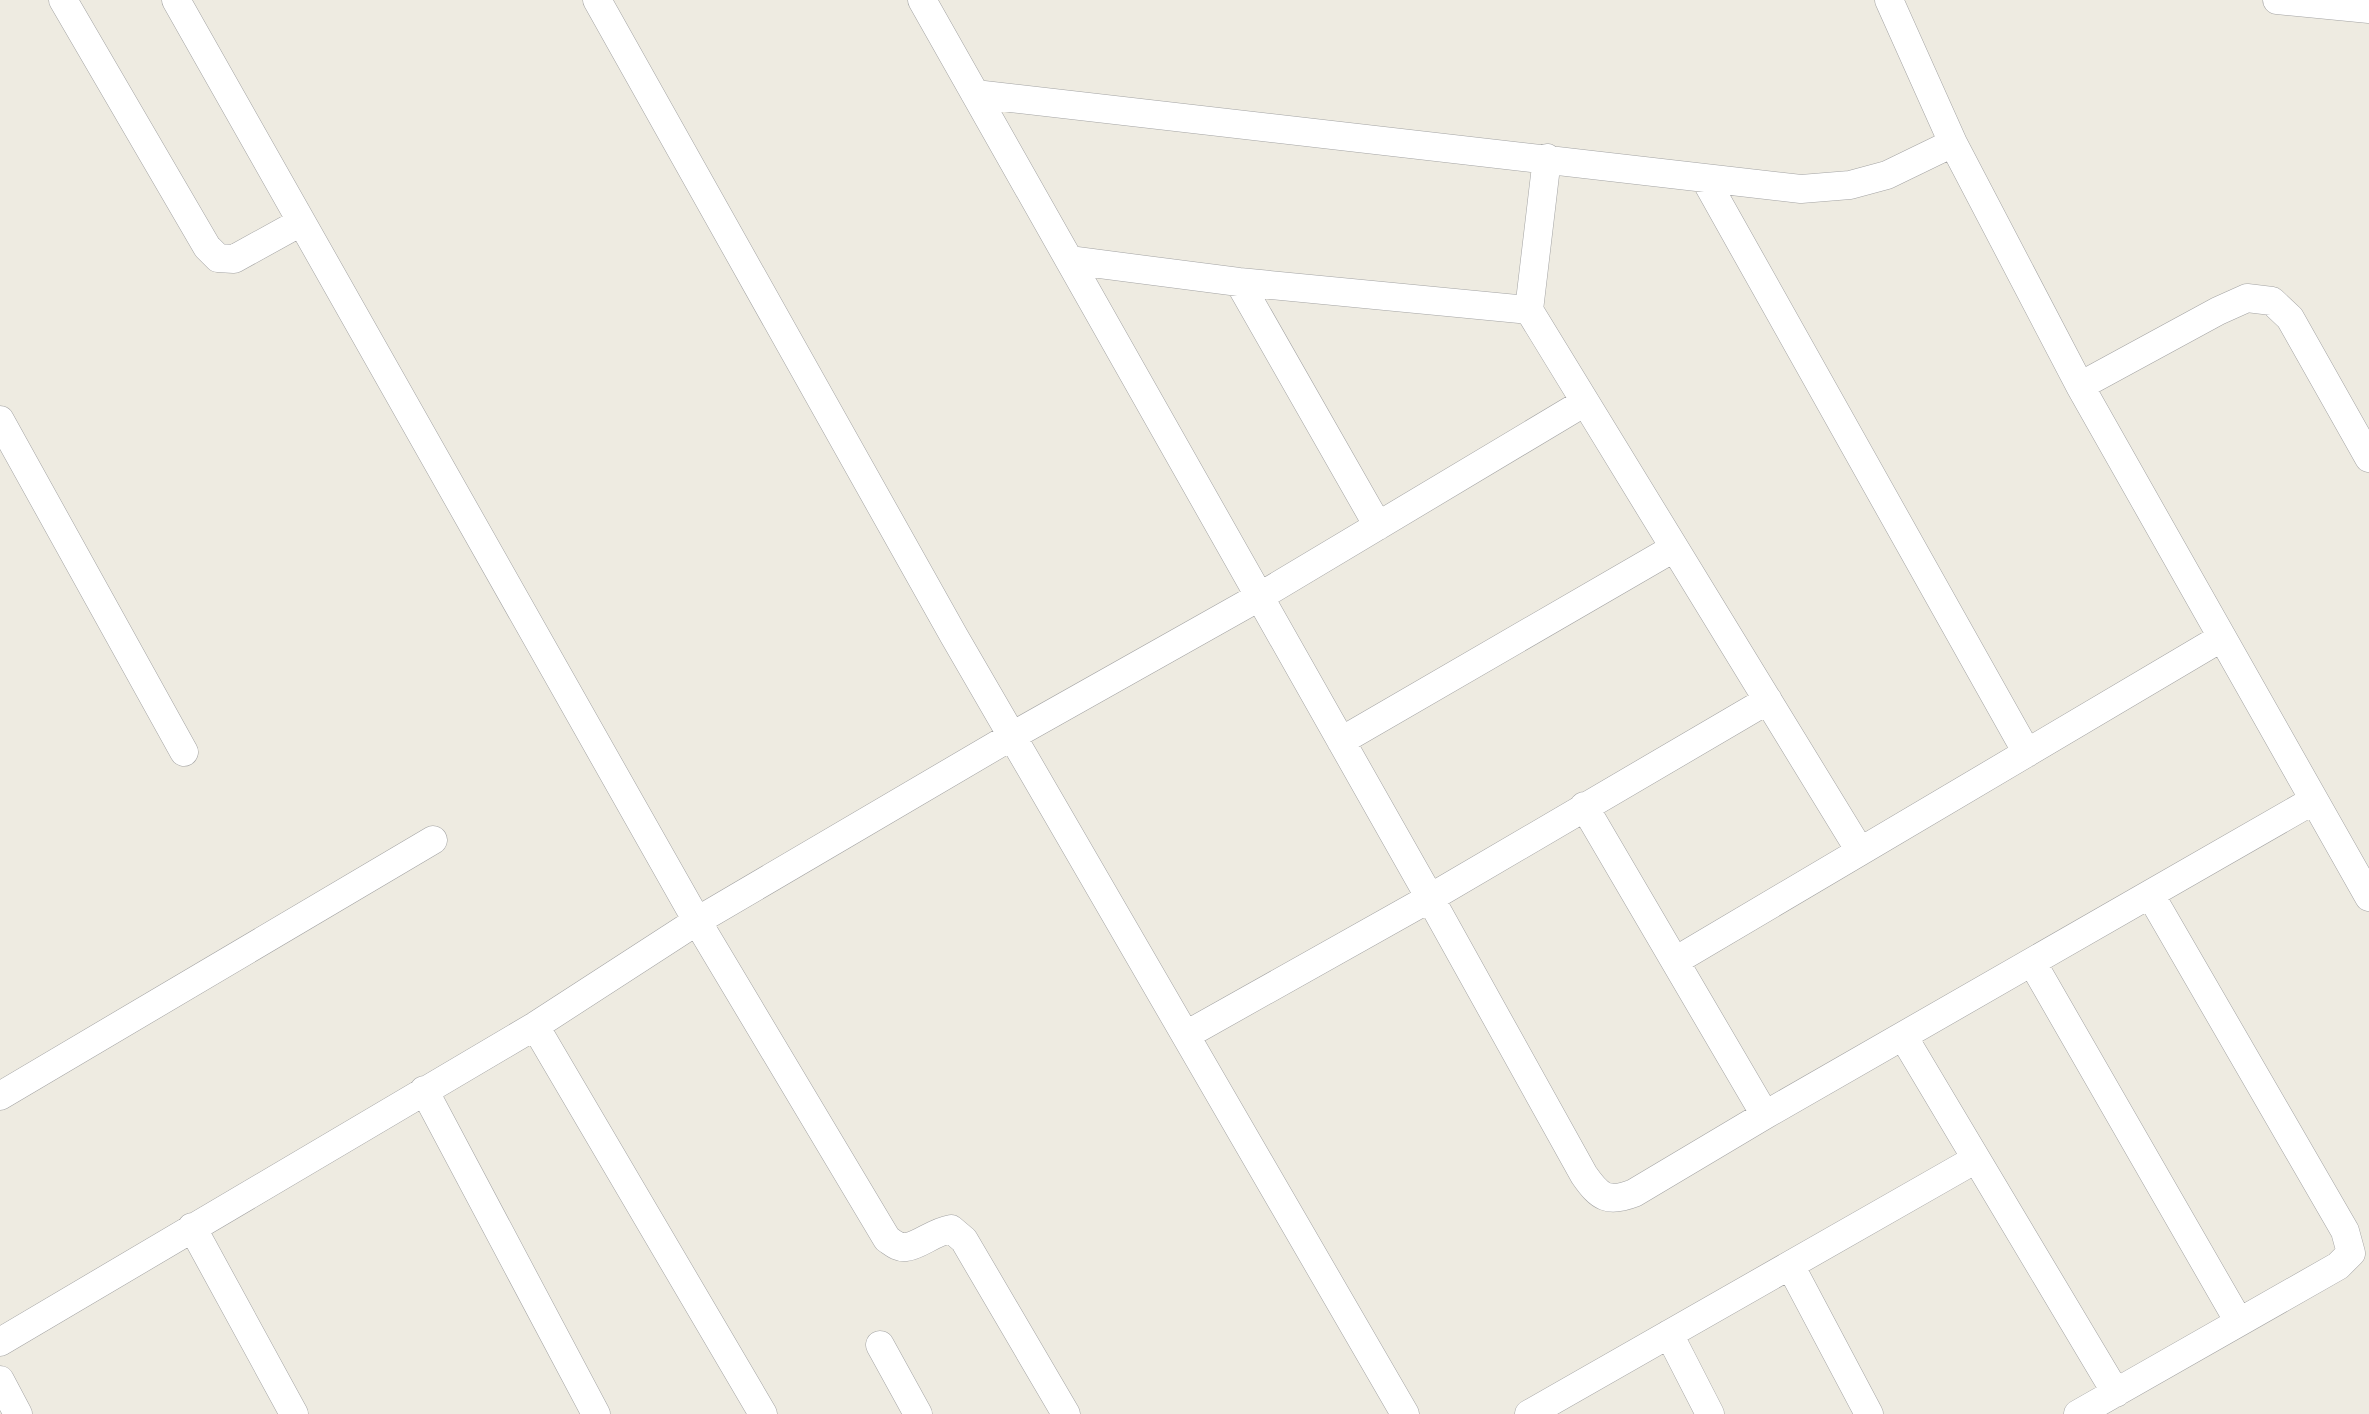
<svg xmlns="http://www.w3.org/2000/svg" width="2369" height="1414" viewBox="0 0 2369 1414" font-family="Commissioner,sans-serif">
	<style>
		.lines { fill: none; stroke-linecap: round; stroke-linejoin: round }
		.street-casing { stroke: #a3a3a3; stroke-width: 29 }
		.street { stroke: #fff; stroke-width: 28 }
	</style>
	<rect width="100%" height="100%" fill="#eeebe1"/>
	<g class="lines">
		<g class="street-casing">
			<path id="street" d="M63,0L207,247L218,258L234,259L301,222
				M176,0L697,921L887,1239C893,1243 898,1248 906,1247C919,1246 933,1232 951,1229L964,1240L1066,1414
				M597,0L954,636L1405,1414
				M922,0L1430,898L1584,1175C1600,1198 1608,1203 1634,1193L1765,1115L2314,800
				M1889,0L1953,143L2080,386L2369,897
				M2277,0L2369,9
				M975,94L1801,189L1850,185L1887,175L1953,143
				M1547,158L1529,310L1860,851
				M1705,179L2027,753
				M1069,260L1239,282L1529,310
				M1239,282L1378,526
				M2080,386L2218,311L2247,298L2272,301L2290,318L2369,458
				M0,420L184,752
				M1341,741L1674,548
				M1584,806L1765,1115
				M1675,961L2221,638
				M2032,962L2239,1322
				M535,1026L763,1414
				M1186,1035L1430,898L1768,700
				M1903,1036L2116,1393
				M424,1090L596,1414
				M0,1096L433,840
				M192,1227L294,1414
				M1790,1265L1869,1414
				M1669,1334L1710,1414
				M0,1342L535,1026L697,921L1012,736L1259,597L1585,402
				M880,1345L918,1414
				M0,1380L18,1414
				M1529,1414L1976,1159
				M2078,1414L2338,1266L2351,1253L2345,1231L2150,894"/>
		</g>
		<use href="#street" class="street"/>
	</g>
</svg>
